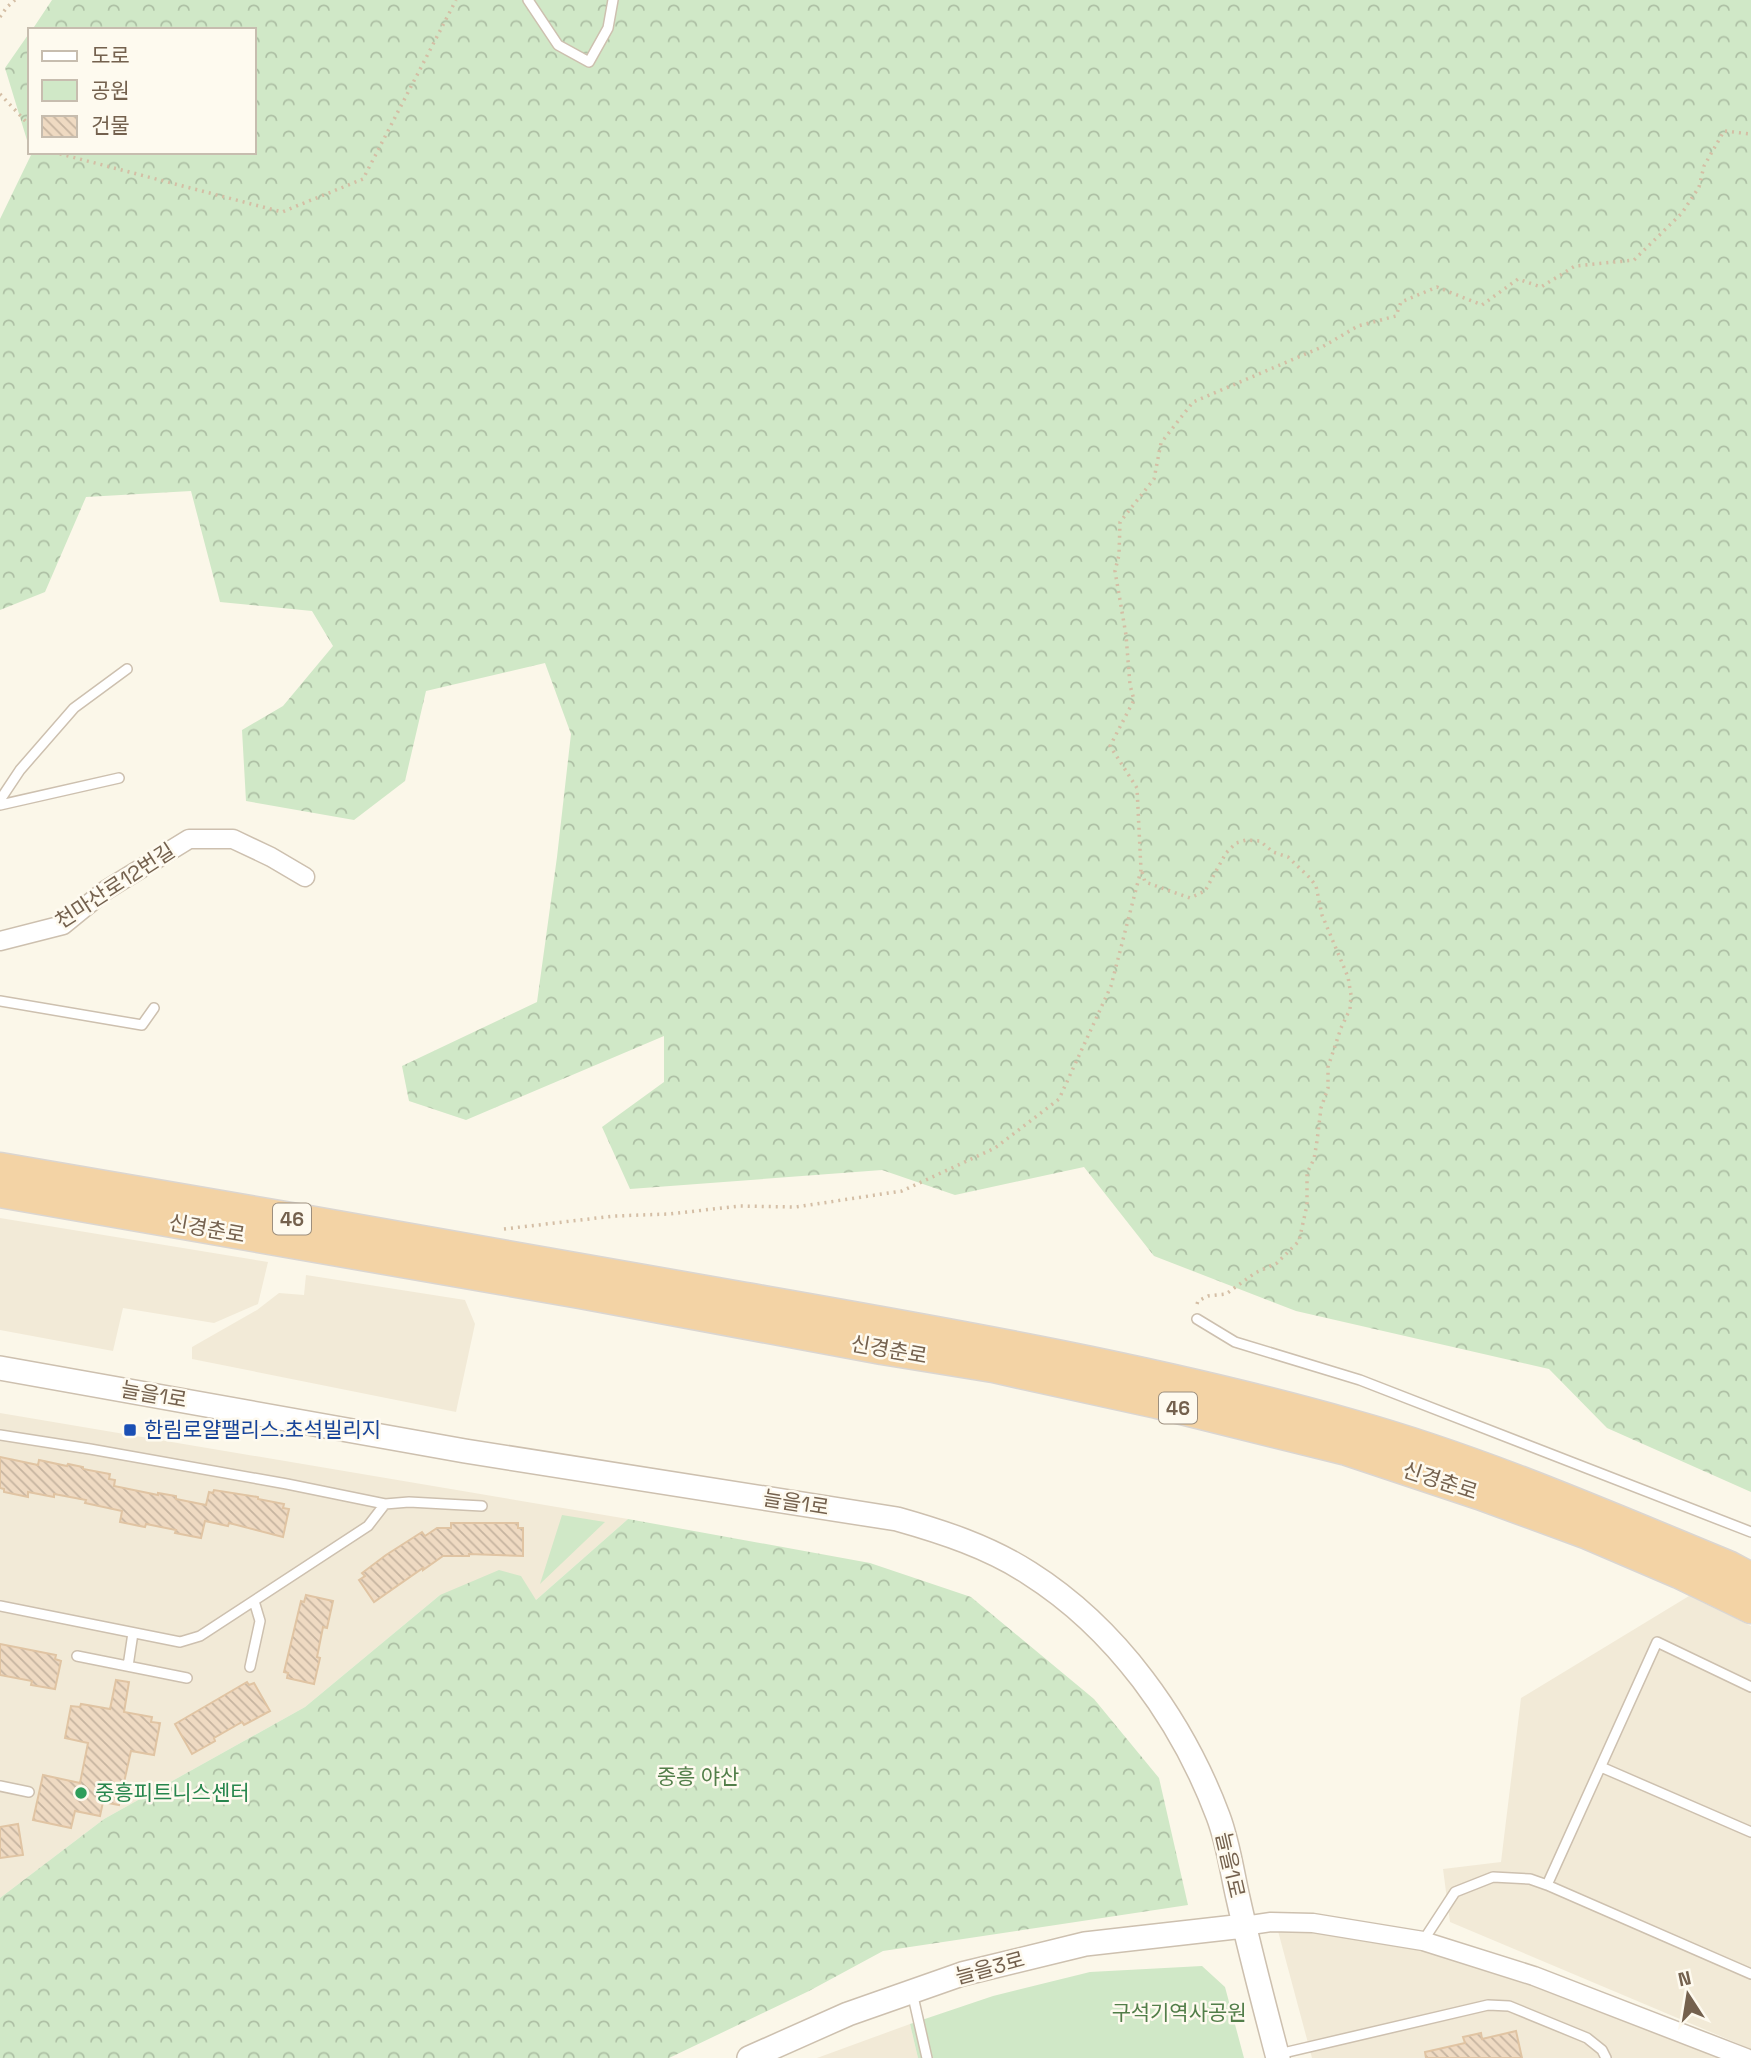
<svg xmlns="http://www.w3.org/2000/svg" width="1751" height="2058" viewBox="0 0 1751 2058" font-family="'Space Grotesk','Noto Sans KR',sans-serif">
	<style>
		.residential { fill: #f2ead7 }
		.forest { fill: url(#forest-crowns) }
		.park { fill: #d0e8c7 }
		.building { fill: url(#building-back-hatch); stroke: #e0c4a3; stroke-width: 2 }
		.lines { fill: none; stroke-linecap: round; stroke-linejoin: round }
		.service-casing { stroke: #cdc0af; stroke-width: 12 }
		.minor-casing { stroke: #cdc0af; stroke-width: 21 }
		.tertiary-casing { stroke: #cdc0af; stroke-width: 26 }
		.trunk-casing { stroke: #dbd6d1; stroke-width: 33 }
		.path { stroke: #d4bea5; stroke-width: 3.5; stroke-dasharray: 2 5; stroke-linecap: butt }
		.service { stroke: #fff; stroke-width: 9 }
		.minor { stroke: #fff; stroke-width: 18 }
		.tertiary { stroke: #fff; stroke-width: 23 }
		.trunk { stroke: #f3d3a5; stroke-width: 30 }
		.transit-dot { fill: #1a4fb4; stroke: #fefaef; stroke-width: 2.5 }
		.leisure-dot { fill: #2e9e5b; stroke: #fefaef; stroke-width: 2.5 }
		.labels { text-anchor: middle; stroke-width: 5; stroke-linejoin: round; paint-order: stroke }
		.shield { fill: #fefaef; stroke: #9d8f7e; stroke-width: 2 }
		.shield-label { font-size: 19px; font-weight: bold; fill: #74614e }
		.street-label { font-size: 21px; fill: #74614e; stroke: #fefaef }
		.transit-label { font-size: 21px; fill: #164399; stroke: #fefaef; text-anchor: start }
		.park-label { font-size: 21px; fill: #527e49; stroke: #fefaef }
		.leisure-label { font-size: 21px; fill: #27864d; stroke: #fefaef; text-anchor: start }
	</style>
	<defs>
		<pattern id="forest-crowns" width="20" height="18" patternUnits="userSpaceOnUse" patternTransform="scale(1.75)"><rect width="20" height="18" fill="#d0e8c7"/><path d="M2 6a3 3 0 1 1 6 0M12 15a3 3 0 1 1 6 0" fill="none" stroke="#adbfa4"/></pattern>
		<pattern id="building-back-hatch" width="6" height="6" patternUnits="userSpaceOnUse" patternTransform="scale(1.75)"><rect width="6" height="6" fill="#efdac2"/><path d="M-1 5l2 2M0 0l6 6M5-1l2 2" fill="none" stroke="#c6b4a0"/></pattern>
	</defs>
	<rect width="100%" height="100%" fill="#fbf7e9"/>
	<path class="residential" d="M0,1218L268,1262L258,1304L214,1323L123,1308L113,1351L0,1330Z
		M306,1275L465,1300L475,1324L456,1412L192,1359V1347L257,1310L279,1293L304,1295Z
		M0,1413L628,1519L536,1600L440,1595L305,1707L104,1819L0,1898Z
		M1689,1596L1751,1626V2049L1450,1922L1443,1869L1501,1862L1521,1698Z
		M1278,1931H1314L1422,1948L1528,1981L1718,2058H1312Z
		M910,2024L918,2058H817Z"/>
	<path class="forest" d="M52,0H1751V1492L1607,1428L1549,1369L1296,1311L1154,1256L1084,1167L955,1195L882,1170L630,1189L602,1127L664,1082V1036L466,1120L409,1101L402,1066L537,1002L557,857L571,734L545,663L426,691L405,781L354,820L246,801L242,730L283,706L333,646L312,611L220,602L191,491L86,497L45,592L0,610V219L31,155V152H254V30H32Z
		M30,32V150L5,68Z
		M628,1519L870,1563L971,1597L1094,1699L1159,1778L1188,1905L883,1951L809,1991L669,2058H0V1898L104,1819L305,1707L440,1595L499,1570L521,1576L536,1600Z"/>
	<path class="park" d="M562,1515L605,1522L540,1584Z
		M1202,1966L1225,1987L1244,2058H918L910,2024L993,1996L1090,1972Z"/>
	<path class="building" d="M0,1457L38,1465L39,1460L67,1466L68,1464L83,1467V1469L110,1474L109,1479L115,1480L114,1486L158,1495V1493L176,1496V1499L206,1505L209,1492L213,1493L214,1490L258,1497V1499L284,1504L283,1508L289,1509L283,1537L229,1523L228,1526L205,1521L201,1538L175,1533L176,1530L146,1524L145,1527L120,1522L122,1511L85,1503L86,1500L54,1494V1497L28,1492V1497L4,1492V1489L0,1488Z
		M451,1523H518V1528H523V1556L469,1554V1556H443L423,1570V1568L374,1602L359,1580L365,1576L362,1573L386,1555L422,1532L425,1536L437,1528H451Z
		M306,1595L333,1601L327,1628L323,1627L317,1657L320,1658L314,1684L287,1678L288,1673L284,1672L301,1601L304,1602Z
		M0,1644L56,1655L55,1659L61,1661L55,1689L31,1685L32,1681L0,1675Z
		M116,1680L129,1682L124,1712L152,1717L151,1722L160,1723L154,1755L131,1751L119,1805L103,1802L100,1816L75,1811L71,1828L33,1820L43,1775L80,1783L88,1743L65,1738L71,1706L80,1707L81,1704L110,1709Z
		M247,1682L249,1685L254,1683L270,1711L244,1725L242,1722L214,1738L215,1741L192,1754L175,1724Z
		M18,1824L23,1855L0,1858V1827Z
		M1516,2031L1522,2058H1426L1425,2052L1465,2043L1463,2037L1481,2033L1482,2039Z"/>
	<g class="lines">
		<g class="service-casing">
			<path id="service" d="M528,0L558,45L589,62L608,28L613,0
				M0,800L20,770L74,708L127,669
				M0,805L119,778
				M0,1001L142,1025L154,1008
				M1197,1319L1235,1342L1360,1380L1751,1532
				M0,1435L90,1449L287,1484L385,1504L409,1502L482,1506
				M0,1606L180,1642L200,1636L368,1526L385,1504
				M77,1656L187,1678
				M128,1666L133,1633
				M250,1667L260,1621L254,1601
				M1601,1767L1751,1832
				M0,1786L29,1792
				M1547,1885L1657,1642L1751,1687
				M1423,1941L1455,1892L1493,1877L1530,1879L1547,1885L1751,1974
				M912,1992L927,2058
				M1279,2054L1488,2005L1509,2006L1587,2038L1602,2050L1606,2058"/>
		</g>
		<g class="minor-casing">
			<path id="minor" d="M0,941L63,925L106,890L189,839H233L271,857L305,877
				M1244,1926L1271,1922L1313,1923L1423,1941L1534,1976L1746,2058"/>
		</g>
		<g class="tertiary-casing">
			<path id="tertiary" d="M0,1368L465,1451L897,1519C943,1532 989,1547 1029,1573C1116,1628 1182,1720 1218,1816C1228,1842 1232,1872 1238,1898C1250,1952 1264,2005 1278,2058
				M749,2058L848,2014L962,1974L1085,1944L1244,1926"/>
		</g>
		<g class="trunk-casing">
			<path id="trunk" d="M0,1168C247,1210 493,1253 740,1297C945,1333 1151,1368 1352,1425C1481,1461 1604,1515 1728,1566L1751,1578
				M0,1192L580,1293L882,1349L993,1367L1157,1403L1347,1450L1479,1494L1588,1534L1679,1573L1751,1608"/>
		</g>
		<path class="path" d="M0,17L7,7L15,0
			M0,94L30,126
			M53,152L282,212L363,179L456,0
			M1142,872L1145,882L1190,898L1205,891L1226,853L1236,843L1246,840L1260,841L1273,852L1288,857L1310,878L1316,886L1322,915L1348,977L1351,995L1350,1009L1341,1028L1328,1067V1088L1321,1108L1317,1141L1314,1159L1307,1173V1205L1299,1241L1277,1263L1255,1273L1226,1294L1208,1296L1198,1301L1196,1307
			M504,1229L614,1216L669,1214L740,1206L796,1207L902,1191L995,1148L1059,1099L1111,986L1141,870L1137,788L1110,746L1134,700L1130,685L1126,635L1115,571L1119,555L1120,522L1154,479L1161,443L1193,402L1322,347L1358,326L1396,316L1401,302L1437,287L1482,305L1518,279L1541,287L1575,266L1634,260L1682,213L1699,187L1704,166L1724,131L1751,134"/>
		<use href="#service" class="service"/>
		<use href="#minor" class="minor"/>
		<use href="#tertiary" class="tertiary"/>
		<use href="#trunk" class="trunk"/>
	</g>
	<rect class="transit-dot" x="123" y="1423" width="14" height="14" rx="3.5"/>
	<circle class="leisure-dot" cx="81" cy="1793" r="7"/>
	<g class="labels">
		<g class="shield">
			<rect x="273" y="1203.5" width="38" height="31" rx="5"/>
			<rect x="1159" y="1392.5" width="38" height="31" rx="5"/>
		</g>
		<g class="shield-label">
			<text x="292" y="1226">46</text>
			<text x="1178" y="1415">46</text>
		</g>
		<g class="street-label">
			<text transform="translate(115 886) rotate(-33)" y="7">천마산로12번길</text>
			<text transform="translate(207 1229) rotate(10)" y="7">신경춘로</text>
			<text transform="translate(889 1350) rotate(10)" y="7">신경춘로</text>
			<text transform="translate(154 1395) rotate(10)" y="7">늘을1로</text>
			<text transform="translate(1440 1481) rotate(18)" y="7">신경춘로</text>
			<text transform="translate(796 1503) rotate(9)" y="7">늘을1로</text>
			<text transform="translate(1230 1865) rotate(77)" y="7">늘을1로</text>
			<text transform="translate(990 1968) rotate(-15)" y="7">늘을3로</text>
		</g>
		<g class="transit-label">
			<text x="144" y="1437">한림로얄팰리스.초석빌리지</text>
		</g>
		<g class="park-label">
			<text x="698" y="1784">중흥 야산</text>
			<text x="1179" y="2020">구석기역사공원</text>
		</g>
		<g class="leisure-label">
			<text x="95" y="1800">중흥피트니스센터</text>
		</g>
	</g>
	<rect x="28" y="28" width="228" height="126" fill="#fefaef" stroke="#c7bdaf" stroke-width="2"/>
	<rect x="42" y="51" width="35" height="10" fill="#ffffff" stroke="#c7bdaf" stroke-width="2"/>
	<text x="91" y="63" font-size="21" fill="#74614e">도로</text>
	<rect x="42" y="80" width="35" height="21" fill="#d0e8c7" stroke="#c7bdaf" stroke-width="2"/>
	<text x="91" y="98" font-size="21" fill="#74614e">공원</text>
	<rect x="42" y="116" width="35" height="21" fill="url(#building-back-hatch)" stroke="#c7bdaf" stroke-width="2"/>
	<text x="91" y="133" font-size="21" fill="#74614e">건물</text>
	<g transform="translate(1688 1995) rotate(348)" stroke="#fefaef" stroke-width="5" paint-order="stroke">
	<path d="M0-5L12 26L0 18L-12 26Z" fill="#74614e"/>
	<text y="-10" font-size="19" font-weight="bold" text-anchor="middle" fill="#74614e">N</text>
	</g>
</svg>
